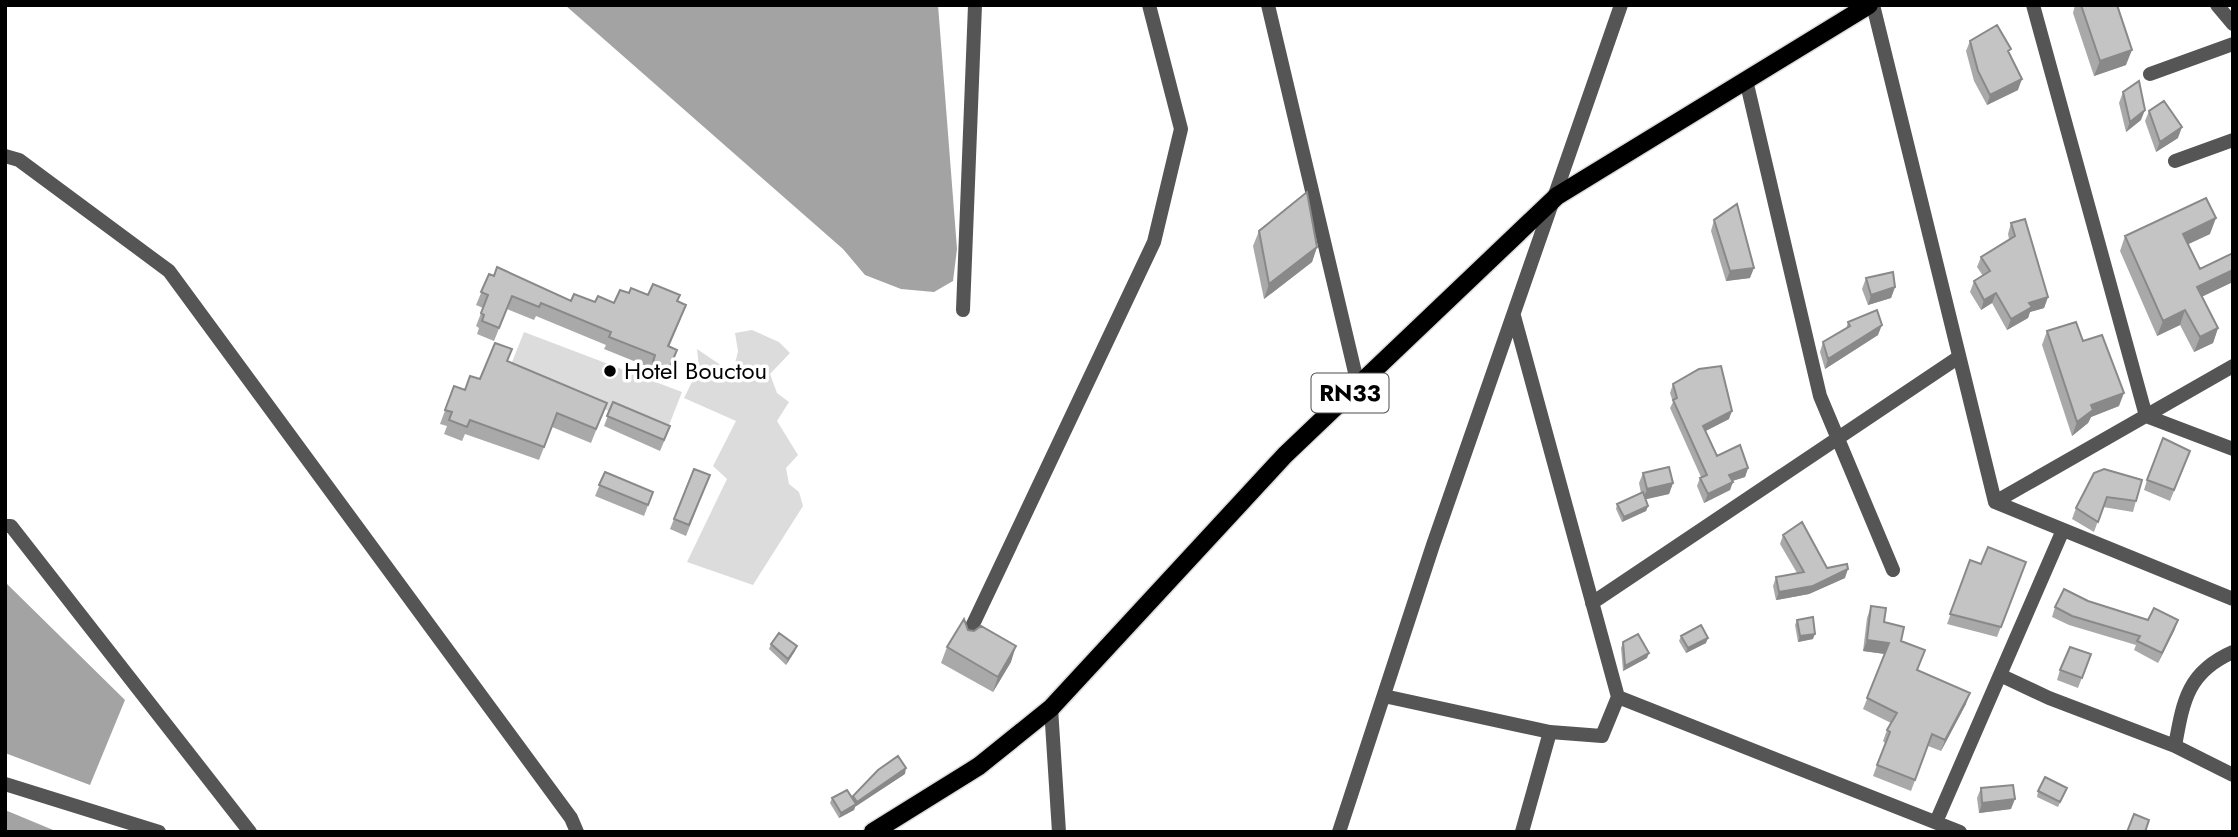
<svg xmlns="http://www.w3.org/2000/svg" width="2238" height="837" viewBox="0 0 2238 837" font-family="Jost,sans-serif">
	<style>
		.green { fill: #dcdcdc }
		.water { fill: #a3a3a3 }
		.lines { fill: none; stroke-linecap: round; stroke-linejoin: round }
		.primary-casing { stroke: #dbdbdb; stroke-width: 21 }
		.minor { stroke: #555; stroke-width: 14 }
		.primary { stroke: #000; stroke-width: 18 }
		.wall { fill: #a9a9a9 }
		.shaded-wall { fill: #898989 }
		.building { fill: #c4c4c4; stroke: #898989; stroke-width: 2 }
		.poi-dot { fill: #000; stroke: #fff; stroke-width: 2.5 }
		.labels { text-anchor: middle; stroke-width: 7; stroke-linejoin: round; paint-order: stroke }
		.shield { fill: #fff; stroke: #4c4c4c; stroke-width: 2 }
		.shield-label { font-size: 23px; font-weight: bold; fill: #000 }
		.poi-label { font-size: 24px; fill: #000; stroke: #fff; text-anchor: start }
	</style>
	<rect width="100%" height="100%" fill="#fff"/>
	<path class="green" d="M752,330L779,342L790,353L770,374L777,393L789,402L777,421L798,455L786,468L789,484L799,492L803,506L753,585L687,562L727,479L713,466L736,421L684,398L699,368L697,349L725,368L735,364L738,351L735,333Z
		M524,332L682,392L666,433L508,372Z"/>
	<path class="water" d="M565,5H938L957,249L953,281L934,292L901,289L865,275L843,249Z
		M5,582L125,700L90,785L5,753Z
		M5,810L58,832H5Z"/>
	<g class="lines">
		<g class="primary-casing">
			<path id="primary" d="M873,832L979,766L1051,708L1285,455L1557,196L1869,5"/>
		</g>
		<path class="minor" d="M1268,5L1358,385
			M1873,5L1995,502
			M2033,5L2146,416L2233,449
			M2217,5L2233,24
			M2150,74L2233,44
			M1746,80L1820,396L1893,570
			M5,156L19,160L169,271L571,818L577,832
			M2175,161L2233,140
			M963,310L975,5
			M1995,502L2233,366
			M1995,502L2233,599
			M5,526H11L250,832
			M1592,603L1959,357
			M967,637L1154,242L1181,129L1149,5
			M2233,652C2187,672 2183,702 2175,746L2233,775
			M2000,675L2049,698L2175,746
			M1384,696L1550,732L1602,736L1618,697L1514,316
			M1618,697L1960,832
			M1051,708L1059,832
			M5,784L159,832
			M1936,822L2063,530
			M1339,832L1433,545L1621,5
			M1522,832L1550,732"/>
		<use href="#primary" class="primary"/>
	</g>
	<path class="wall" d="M2075,5H2117L2126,65L2094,76L2073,13Z
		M1970,41L2009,55L2018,90L1987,105L1974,81L1966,51Z
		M2123,92L2141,120L2126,132L2119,103Z
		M2149,111L2178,138L2156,152L2145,121Z
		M1714,220L1750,278L1726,281L1711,231Z
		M2011,223L2048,297L2044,308L2030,312L2028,318L2007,330L1992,303L1981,310L1970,292L1974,281L1983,276L1977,267L1981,257L2009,239L2008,234Z
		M1259,231L1317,247L1312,262L1264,299L1253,246Z
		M2210,234L2188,244L2202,297L2218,328L2213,343L2194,352L2180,325L2157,336L2120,251L2125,236Z
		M489,274L571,301L614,303L629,293L648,295L677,301L681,318L669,347L672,363L664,382L648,375L651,368L604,349L606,345L536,316L534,320L507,309L494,341L477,334L479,328L476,326L483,308L476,305Z
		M1866,278L1895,287L1891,298L1868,305L1862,289Z
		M1848,322L1878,335L1825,369L1820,352L1823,342L1846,329Z
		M2047,331L2083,341L2119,406L2091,417L2088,423L2072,436L2042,345Z
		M508,361L607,403L591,443L552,427L539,460L465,434L462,441L444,434L447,426L440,424L454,386L465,390Z
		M1673,384L1729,419L1705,431L1717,456L1748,468L1745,477L1732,481L1730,490L1704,503L1697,486L1700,478L1701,477L1670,408L1673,402L1670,393Z
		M613,402L666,437L660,451L604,426Z
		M2186,461L2170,501L2144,490L2147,480Z
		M694,469L710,475L686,536L670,529Z
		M605,472L653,492L644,516L595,496Z
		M1643,473L1673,483L1669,494L1645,499L1648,506L1646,511L1622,522L1616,509L1617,504L1641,493L1639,483Z
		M2094,473L2136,501L2133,512L2103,507L2094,532L2072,519L2076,508Z
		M1783,535L1827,568L1845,578L1809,594L1776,600L1773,586L1776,577L1797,573L1780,544Z
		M1970,560L1981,564L2026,562L1997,637L1947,624Z
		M2088,601L2175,629L2158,663L2134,650L2136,645L2069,625L2052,617L2055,607Z
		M1871,606L1901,641L1918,670L1966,704L1941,751L1928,746L1911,791L1873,776L1885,743L1883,741L1887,730L1891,723L1863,709L1885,654L1863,651L1867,618Z
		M1797,620L1813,639L1798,642L1795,625Z
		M968,630L1011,662L993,692L941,663L947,647Z
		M1681,636L1706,643L1686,653L1679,641Z
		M1623,642L1647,658L1623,671L1621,648Z
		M771,644L795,651L786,665L769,649Z
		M2091,654L2078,688L2057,680L2060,670Z
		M905,774L855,806L854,810L839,818L830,803L832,798H852L853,796Z
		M1981,788L2011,809L1979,813L1977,798Z
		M2067,788L2058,807L2037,797L2038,791Z"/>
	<path class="shaded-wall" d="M2132,50L2126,65L2094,76L2100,61Z
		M2022,79L2018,90L1987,105L1990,95Z
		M2145,110L2141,120L2126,132L2130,122Z
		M2182,127L2178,138L2156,152L2160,142Z
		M2216,218L2210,234L2178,249L2183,234Z
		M1317,247L1312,262L1264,299L1269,284Z
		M1754,268L1750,278L1726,281L1730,271Z
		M2233,270V282L2191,302L2197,287Z
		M1895,287L1891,298L1868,305L1871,295Z
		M1996,293L1992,303L1981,310L1984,300Z
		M2048,297L2044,308L2030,312L2028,318L2007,330L2011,319L2029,303Z
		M2185,310L2180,325L2157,336L2163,321Z
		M1882,325L1878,335L1825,369L1828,359Z
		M2218,328L2213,343L2194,352L2200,337Z
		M2124,393L2119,406L2091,417L2088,423L2072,436L2077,422L2091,405Z
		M1732,411L1729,419L1700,434L1703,426Z
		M1748,468L1745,477L1726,483L1729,475Z
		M1733,482L1730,490L1704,503L1708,494Z
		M1673,483L1669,494L1643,500L1647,489Z
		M1648,506L1646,511L1622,522L1624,517Z
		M1848,569L1845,578L1809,594L1776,600L1779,592Z
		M2178,620L2175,629L2158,663L2162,653Z
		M1815,634L1813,639L1798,642L1800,636Z
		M1708,638L1706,643L1686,653L1688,648Z
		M1867,640L1889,643L1885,654L1863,651Z
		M797,646L795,651L786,665L788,659Z
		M1016,646L1011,662L993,692L998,677Z
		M1649,653L1647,658L1623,671L1625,666Z
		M1970,693L1966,704L1941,751L1945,740Z
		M906,768L905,774L855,807L857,802Z
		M2015,799L2011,809L1979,813L1982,803Z
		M856,804L854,810L839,818L841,813Z"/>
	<path class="building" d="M2081,5H2117L2132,50L2100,61Z
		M1997,25L2011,49L2008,51L2022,79L1990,95L1978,71L1970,41Z
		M2139,81L2145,110L2130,122L2123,92Z
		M2164,101L2182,127L2160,142L2149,111Z
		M1307,192L1317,247L1269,284L1259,231Z
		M2206,198L2216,218L2183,234L2200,269L2233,253V270L2197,287L2218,328L2200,337L2185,310L2163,321L2125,236Z
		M1737,204L1754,268L1730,271L1714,220Z
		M2025,219L2048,297L2029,303L2032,307L2011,319L1996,293L1984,300L1974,281L1990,271L1981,257L2015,236L2011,223Z
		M497,267L571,301L574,294L595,302L598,296L614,303L620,290L629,293L631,288L648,295L653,284L680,295L677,301L686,305L668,346L677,350L669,369L653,362L655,355L609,337L611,332L541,303L539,307L512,296L499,328L482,321L484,315L481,313L488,295L481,292L489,274L494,276Z
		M1893,272L1895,287L1871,295L1866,278Z
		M1877,310L1882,325L1828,359L1823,342L1850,326L1848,322Z
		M2076,322L2083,341L2102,335L2124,393L2091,405L2093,410L2077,422L2047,331Z
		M495,343L512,349L507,361L607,403L596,429L557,413L544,447L470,420L467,427L449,420L452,412L445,410L454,386L465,390L470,376L480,379Z
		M1721,366L1732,411L1703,426L1717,456L1740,445L1748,468L1729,475L1733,482L1708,494L1700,478L1707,475L1673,400L1677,398L1673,384L1699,369Z
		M613,402L670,426L664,440L607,416Z
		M2163,438L2190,451L2174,490L2147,480Z
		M1669,467L1673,483L1647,489L1643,473Z
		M694,469L710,475L689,525L674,519Z
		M2104,469L2142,480L2136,501L2107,497L2098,522L2076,508L2094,473Z
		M605,472L653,492L648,505L599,485Z
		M1643,492L1648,506L1624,517L1617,504Z
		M1802,522L1827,568L1847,564L1848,569L1813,586L1779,592L1776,577L1804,572L1783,535Z
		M1988,547L2026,562L2001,627L1950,614L1970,560L1981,564Z
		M2064,589L2088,601L2148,620L2154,608L2178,620L2162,653L2137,641L2140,636L2072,616L2055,607Z
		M1871,606L1886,608L1884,622L1904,627L1901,641L1925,650L1917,670L1970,693L1945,740L1932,734L1915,780L1877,765L1890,732L1887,730L1897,713L1867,698L1889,643L1867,640Z
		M1813,617L1815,634L1800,636L1797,620Z
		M964,619L968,630L974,631L981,626L1016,646L998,677L947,647Z
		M1701,625L1708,638L1688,648L1681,636Z
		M779,633L797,646L788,659L771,644Z
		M1638,634L1649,653L1625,666L1623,642Z
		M2070,647L2091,654L2082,678L2060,670Z
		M898,756L906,768L857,802L853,796L878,770Z
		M2045,777L2067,788L2060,802L2038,791Z
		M2013,785L2015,799L1982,803L1981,788Z
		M847,790L856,804L841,813L832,798Z
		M2134,814L2149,820L2145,832H2127Z"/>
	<circle class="poi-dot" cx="610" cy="371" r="7"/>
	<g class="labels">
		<rect class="shield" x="1311.5" y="373.5" width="77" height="39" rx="5"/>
		<g class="shield-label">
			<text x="1350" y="401">RN33</text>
		</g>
		<g class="poi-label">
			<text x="624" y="379">Hotel Bouctou</text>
		</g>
	</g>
	<rect width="2238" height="837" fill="none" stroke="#000000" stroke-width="14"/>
</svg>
